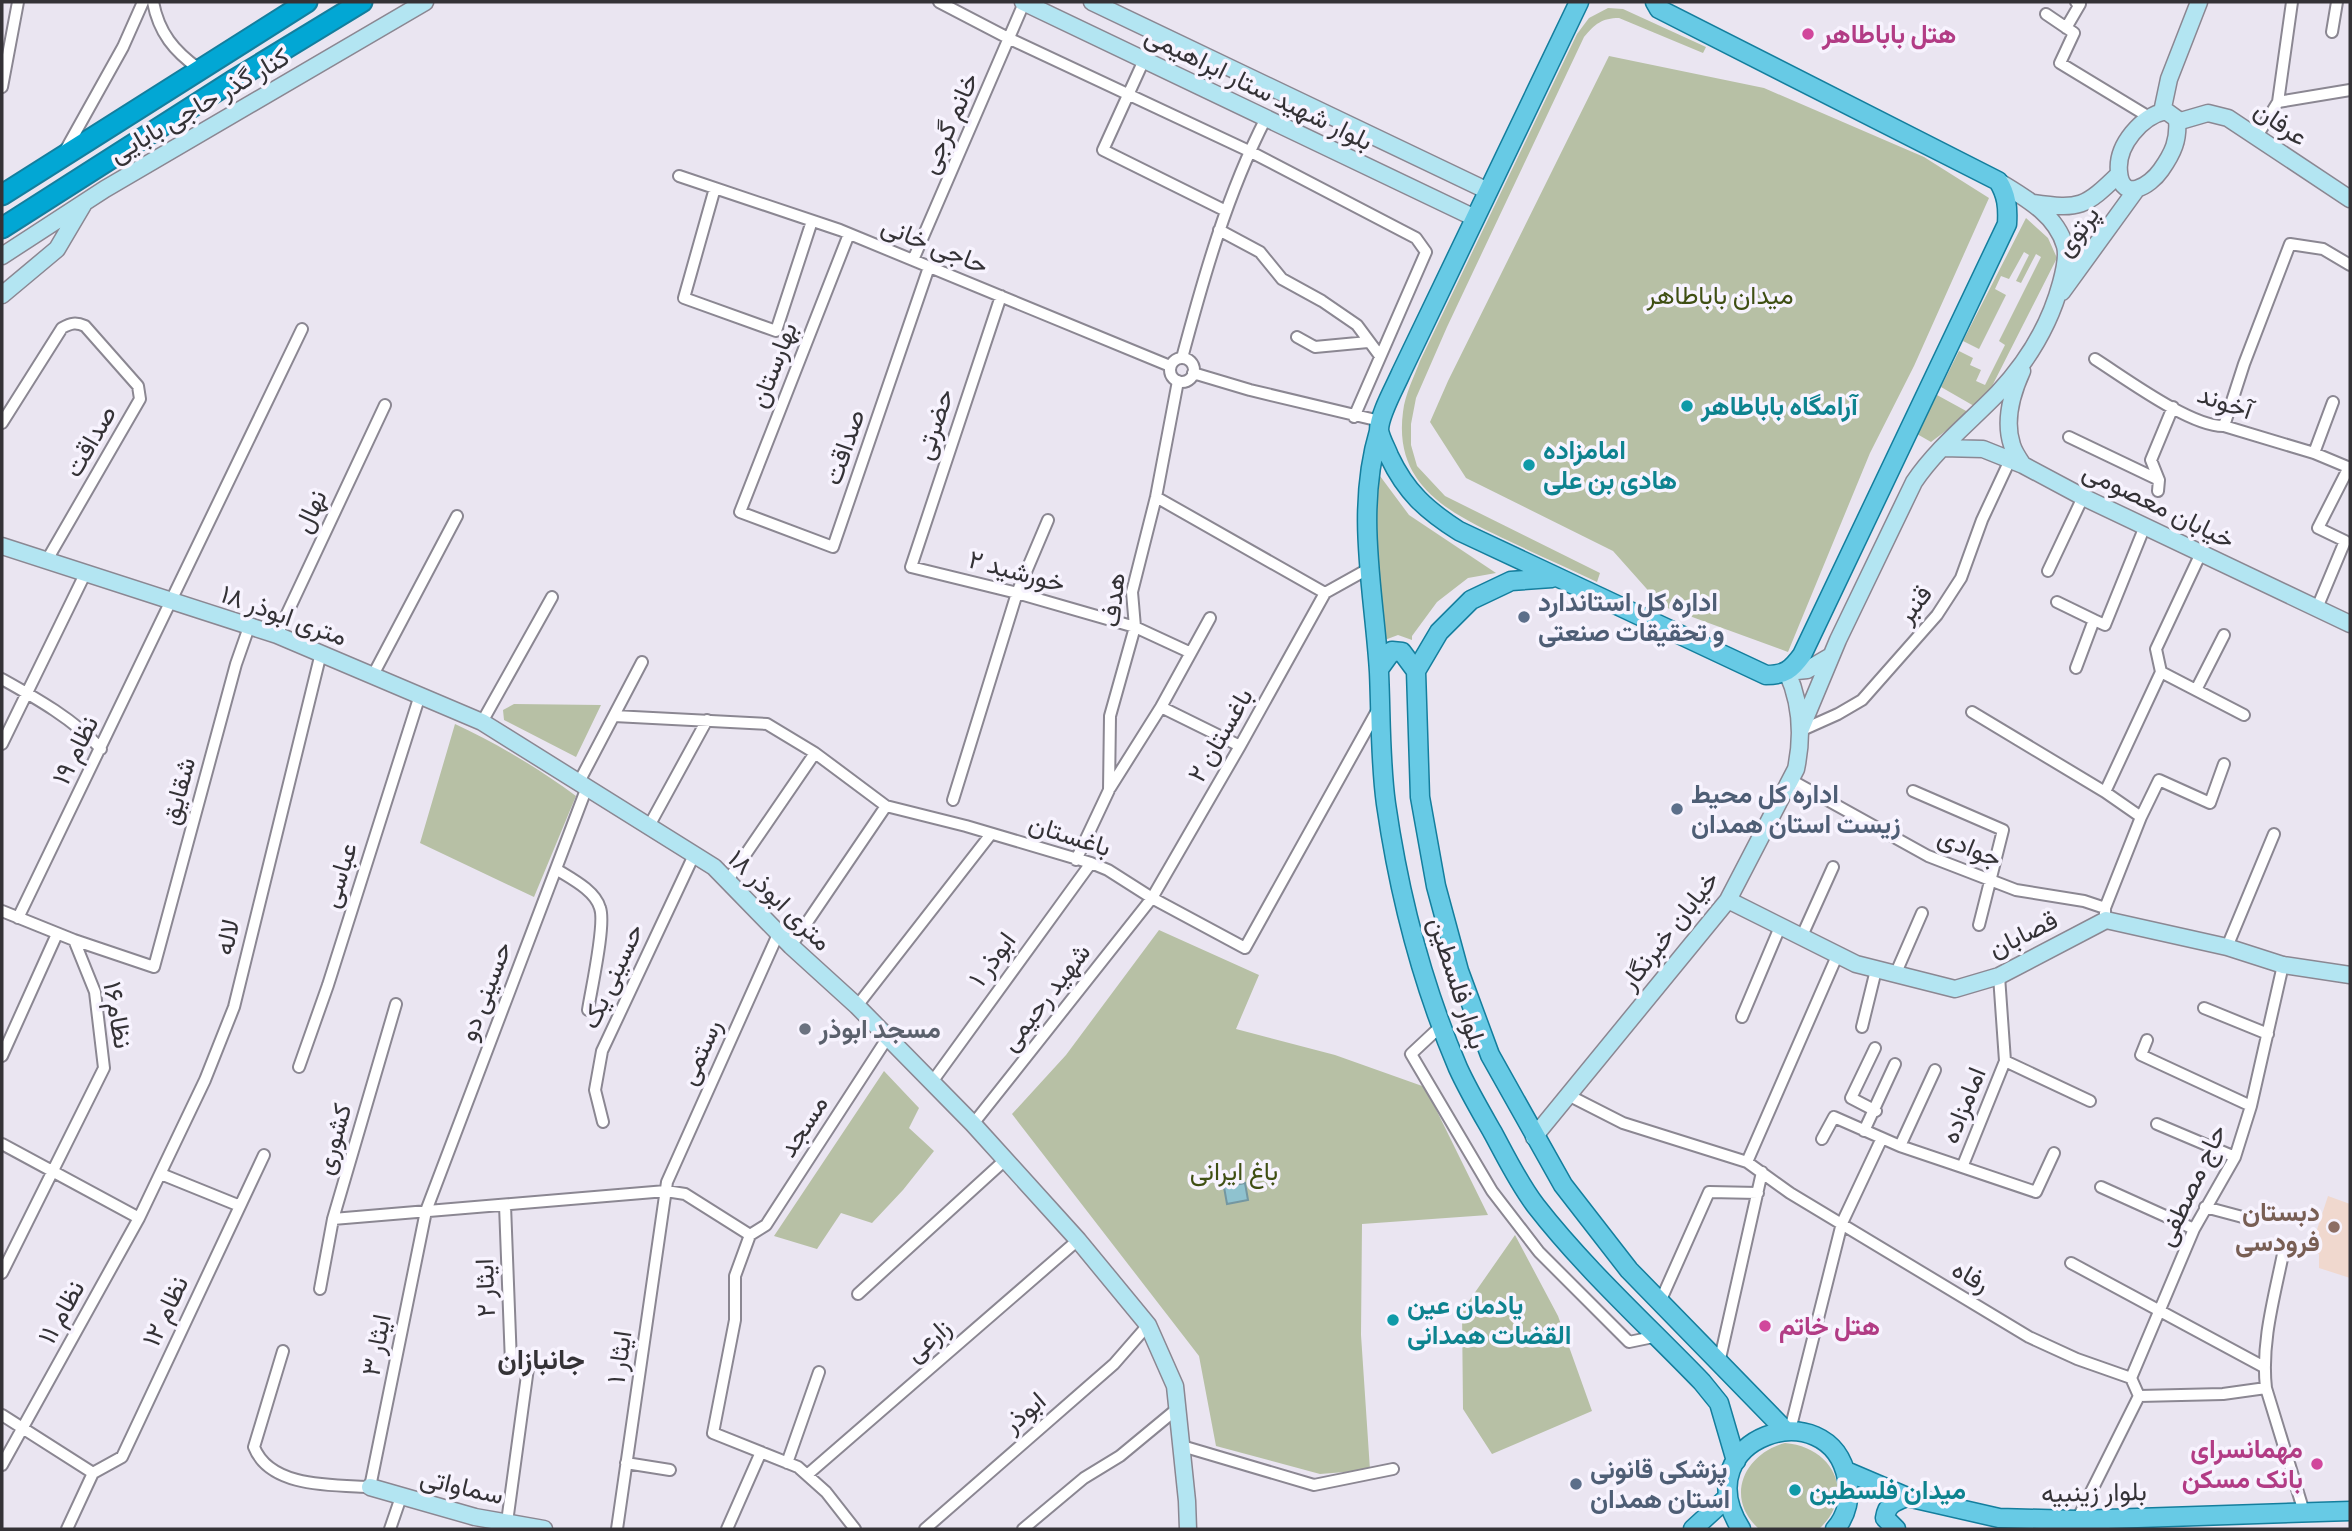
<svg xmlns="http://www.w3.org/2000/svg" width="2352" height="1531" viewBox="0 0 2352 1531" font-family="'PT Sans Narrow',Vazirmatn,sans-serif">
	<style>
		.education { fill: #f0d8ce }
		.green { fill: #b7c0a5 }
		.water { fill: #8fc2cf; stroke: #7497a1; stroke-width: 2 }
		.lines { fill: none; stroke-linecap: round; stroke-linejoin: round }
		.street-casing { stroke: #8b8792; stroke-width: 14 }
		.secondary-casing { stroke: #8b8792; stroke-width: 19 }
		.primary-casing { stroke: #147e9d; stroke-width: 21 }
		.highway-casing { stroke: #147e9d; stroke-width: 23 }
		.street { stroke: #fff; stroke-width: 10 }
		.secondary { stroke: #b3e5f2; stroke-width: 16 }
		.primary { stroke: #67cae5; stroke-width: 18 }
		.highway { stroke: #02a7d4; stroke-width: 19 }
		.hotel-dot { fill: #d1479c; stroke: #f7f3fe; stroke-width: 2.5 }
		.culture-dot { fill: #0f9aa8; stroke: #f7f3fe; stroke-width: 2.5 }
		.service-dot { fill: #5c6f8a; stroke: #f7f3fe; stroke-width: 2.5 }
		.worship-dot { fill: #6b7280; stroke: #f7f3fe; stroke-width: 2.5 }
		.education-dot { fill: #8d6e63; stroke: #f7f3fe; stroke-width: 2.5 }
		.labels { text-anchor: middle; stroke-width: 7; stroke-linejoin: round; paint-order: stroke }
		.hotel-label { font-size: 26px; font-weight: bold; fill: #b23c85; stroke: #f7f3fe; text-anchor: start }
		.street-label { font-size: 26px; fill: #343236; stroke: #f7f3fe }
		.park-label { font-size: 26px; fill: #3f4f13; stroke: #f7f3fe }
		.culture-label { font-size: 26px; font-weight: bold; fill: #0d838f; stroke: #f7f3fe; text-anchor: start }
		.service-label { font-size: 26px; font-weight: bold; fill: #4e5e75; stroke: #f7f3fe; text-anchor: start }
		.worship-label { font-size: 26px; font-weight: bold; fill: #5b616d; stroke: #f7f3fe; text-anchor: start }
		.education-label { font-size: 26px; font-weight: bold; fill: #785e54; stroke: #f7f3fe; text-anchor: end }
		.neighbourhood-label { font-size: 28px; font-weight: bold; fill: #343236; stroke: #f7f3fe }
	</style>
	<rect width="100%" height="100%" fill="#eae5f1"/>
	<path class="education" d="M2328,1196L2350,1204V1278L2319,1268V1254L2310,1251Z"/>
	<path class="green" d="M1608,8L1623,9L1706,47L1703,53L1619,18C1602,18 1595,24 1584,37L1447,327L1416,398L1411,424V445L1417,466L1445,496L1600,573L1597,582C1568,568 1538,555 1509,541C1452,514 1393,487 1403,412C1405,394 1414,377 1420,361L1577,34L1589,18Z
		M1609,56L1764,88L1924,157L1989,198L1914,366L1870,453L1788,652L1662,606L1613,551L1466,478L1430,422L1448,381Z
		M2026,218L2048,238L2057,258L1984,402L1931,442L1917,434L1937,395L1968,412L1974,406L1941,387L1959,351L1973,358L1970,365L1981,370L1976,381L1985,385L2005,345L1999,341L2041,257L2036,254L2021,283L2016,281L2029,255L2024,252L2009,279L2001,276L1995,289L2006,295L1979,349L1963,341Z
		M1380,476L1409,515L1496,573L1468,578L1437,602L1412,636V640L1398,635L1382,641L1374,503Z
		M514,704L601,705L576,757L504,720L503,710Z
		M455,724C498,744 538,768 576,796L534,897L420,843Z
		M1159,930L1259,975L1236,1029L1335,1055L1425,1087L1488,1215L1362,1224L1361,1335L1370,1470L1320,1474L1216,1446L1199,1356L1012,1114L1066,1055Z
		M884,1071L919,1108L909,1128L934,1151L903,1190L872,1223L841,1213L817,1249L774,1236Z
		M1515,1235L1558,1316L1592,1411L1492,1454L1463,1409L1462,1311Z
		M1785,1443C1833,1447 1857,1494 1819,1529H1759C1724,1498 1744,1454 1785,1443Z"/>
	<path class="water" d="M1245,1183L1248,1200L1227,1204L1224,1187Z"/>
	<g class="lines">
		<g class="street-casing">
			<path id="street" d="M153,2C159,33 174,51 199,69
				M939,2L1010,39L1249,151L1416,238L1426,252L1354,417
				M2046,14L2074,33L2060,63L2149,117
				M2066,28L2080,4L2076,2
				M2332,32L2337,2
				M1144,60L1103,150L1226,211
				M2,87L18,2
				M2278,102L2350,90
				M2257,136L2278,102L2292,2
				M65,151L123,47L143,2
				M679,176L840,230L1170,366
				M715,188L684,298L776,331L812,221
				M1219,230L1260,252L1282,279L1322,301L1357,325L1380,356
				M849,234L740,512L833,547L929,267
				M913,260L1024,3
				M1001,296L911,567L1017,593L1135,627L1189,652
				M1297,337L1315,347L1368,342
				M1182,358C1204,276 1227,194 1266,118
				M1170 370a12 12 0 1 1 24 0a12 12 0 1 1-24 0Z
				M2095,359C2125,378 2191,427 2224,426L2314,453L2350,468
				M1193,373L1250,390L1380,421
				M2,423L62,328C71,323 76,322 85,326L138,386L140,399L47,560
				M2224,426L2244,364L2290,244L2323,249L2350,265
				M2069,437L2159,480
				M2314,453L2333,402
				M2158,491L2159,480L2151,460L2173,407
				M1156,497L1325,593
				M2048,571L2083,497
				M1325,593L1368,569
				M2057,602L2094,620
				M2317,608L2345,541L2318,528L2349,467
				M277,635L385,405
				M2076,668L2094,620L2105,625L2145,526
				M2161,672L2156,649L2201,553
				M2161,672L2244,715
				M373,675L457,516
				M2,679C36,698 75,720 101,749
				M2196,690L2224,635
				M1161,707L1240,746
				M1972,712L2105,792L2141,817
				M614,716L767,724L815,753L886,806L966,826L1091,863L1108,870L1152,898L1245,948L1378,709
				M482,722L552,597
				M1800,731L1838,714L1862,700L1937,615L1961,578L1982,520L2010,460
				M2,744L86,572
				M1791,780L1928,856L2016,890L2084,901L2105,908
				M579,782L642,662
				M1110,788L1161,707L1210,618
				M1913,791L2003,830L1979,925
				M2105,792L2161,672
				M953,800L1017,593L1048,520
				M649,826L707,720
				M1076,860L1109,790L1110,716L1135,627L1132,592L1156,497L1178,381
				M556,869C570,878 595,890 600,908C606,924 591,990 588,1010
				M728,880L815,753
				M2,911L74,940L154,967L236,664L249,627
				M2105,914V908L2141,817L2159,780L2210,803L2224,764
				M18,918L302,329
				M1801,938L1833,867
				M791,946L886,806
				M2227,947L2274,834
				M1895,975L1922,913
				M857,1006L991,834
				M2204,1008L2268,1034
				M1742,1017L1780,927
				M1442,1025L1411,1054L1492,1191L1539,1252L1629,1342L1658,1336
				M1862,1027L1876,970
				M2147,1040L2141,1055L2251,1106
				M1875,1048L1851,1098L1876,1111
				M2,1056L57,934
				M2005,1061L2090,1101
				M299,1067L328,985L420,695
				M932,1082L1091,863
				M1568,1095L1623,1123L1747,1162L1790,1193L2029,1337L2077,1359L2131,1378L2139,1396L2223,1394L2266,1388C2261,1343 2274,1298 2283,1254
				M603,1122L595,1090L602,1051L694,855
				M973,1124L1152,898L1240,746L1325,593
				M2157,1124L2235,1157
				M1864,1131L1895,1064
				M1822,1139L1834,1117L1900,1146L2036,1192L2054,1153
				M2,1144L139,1218
				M1900,1146L1935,1070
				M1747,1162L1837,956
				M1963,1165L2005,1061L1999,976
				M161,1174L240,1206
				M2101,1187L2194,1229
				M505,1205L511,1363L528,1368L507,1522
				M2205,1207L2250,1219
				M333,1219L666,1191L685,1194L750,1235
				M750,1235L735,1276V1320L713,1433L798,1467L826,1492L855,1529
				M750,1235L766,1225L888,1037
				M2071,1263L2264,1367
				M2,1273L104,1068L95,992L74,940
				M320,1289L333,1219L396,1004
				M858,1294L1005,1160
				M1660,1302L1709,1192L1758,1193
				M283,1351L254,1447C270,1488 333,1485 370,1487L426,1211L587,787
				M1719,1363L1762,1172
				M2131,1378L2194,1229L2235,1157L2251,1106L2283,965
				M2266,1388L2304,1512
				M2,1415L93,1473
				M1790,1430L1842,1223L1882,1138
				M1182,1446L1314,1485L1393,1469
				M626,1463L670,1470
				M787,1463L819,1372
				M2,1465L139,1218L205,1080L234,1007L321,653
				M93,1473L122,1457L264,1155
				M807,1475L1078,1240
				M2077,1520L2139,1396
				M67,1529L93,1473
				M390,1529L401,1497
				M617,1529L667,1182L779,932
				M727,1529L761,1452
				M925,1529L1114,1364L1148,1325
				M1023,1529L1084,1478L1120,1456L1178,1408"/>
		</g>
		<g class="secondary-casing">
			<path id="secondary" d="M1023,2L1475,218
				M1092,2L1488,191
				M2166,111L2177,119C2179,140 2173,153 2161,170C2150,186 2122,203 2119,172C2116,145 2142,116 2166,111Z
				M2162,112L2169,79L2199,2
				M2177,122L2208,113L2228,118L2350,199
				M2033,203C2080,210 2085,207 2119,174
				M2,256L105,189L425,2
				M2062,292L2136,190
				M2,295L57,249L83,205
				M2022,371C2012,393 2004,421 2012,445C2014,452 2019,459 2023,465
				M1942,448L1983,449L2023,465L2083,497L2350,624
				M2,546L277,635L482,722L714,867L791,946L857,1006L973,1124L1078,1240L1148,1325L1175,1386L1187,1501L1188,1529
				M1800,731L1838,640L1914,482C1937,448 1970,422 1998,393C2027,362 2050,324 2061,283C2064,272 2068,257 2065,246C2056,214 2024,197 1998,181
				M1728,900L1856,964L1955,989L1999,976L2106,920L2227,947L2283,965L2350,975
				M1534,1137L1728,900L1796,769C1803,736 1801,703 1787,672L1807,670L1831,656
				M370,1487L475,1517L544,1529"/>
		</g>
		<g class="primary-casing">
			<path id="primary" d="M1579,2L1401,373C1395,387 1379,415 1379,430C1380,438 1386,448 1389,456C1406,492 1426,510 1459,531L1766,675C1785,675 1791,670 1802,655L2007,224C2008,208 2007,195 1998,181L1659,9L1655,2
				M1379,431C1355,511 1374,591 1379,672C1381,716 1380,761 1386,804C1399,894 1422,984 1458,1068C1468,1090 1481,1112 1493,1133C1506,1157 1519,1184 1536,1206C1585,1269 1647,1325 1702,1382L1719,1403L1736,1461
				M1552,578L1511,581L1471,600L1439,632L1416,671L1420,797L1436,886L1459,971L1490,1055L1563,1185L1629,1270L1785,1430
				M1379,669L1392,651L1402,652L1416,671
				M1846,1471L1907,1497L1999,1518L2077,1520L2350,1511
				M1693,1529L1728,1497
				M1741,1529C1683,1438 1830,1389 1847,1479C1851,1496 1847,1516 1835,1529
				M1896,1529L1885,1518C1887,1504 1894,1502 1907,1497"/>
		</g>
		<g class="highway-casing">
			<path id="highway" d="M2,195L307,2
				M2,228L234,80L362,2"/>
		</g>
		<use href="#street" class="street"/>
		<use href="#secondary" class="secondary"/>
		<use href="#primary" class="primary"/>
		<use href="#highway" class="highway"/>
	</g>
	<g class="hotel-dot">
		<circle cx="1808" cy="34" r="7"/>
		<circle cx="1765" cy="1326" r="7"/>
		<circle cx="2317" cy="1464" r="7"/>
	</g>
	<g class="culture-dot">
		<circle cx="1687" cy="406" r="7"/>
		<circle cx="1529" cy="465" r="7"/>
		<circle cx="1393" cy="1320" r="7"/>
		<circle cx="1795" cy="1490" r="7"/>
	</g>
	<g class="service-dot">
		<circle cx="1524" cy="617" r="7"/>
		<circle cx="1677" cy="809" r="7"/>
		<circle cx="1576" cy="1484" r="7"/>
	</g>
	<circle class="worship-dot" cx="805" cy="1029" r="7"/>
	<circle class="education-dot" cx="2334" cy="1227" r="7"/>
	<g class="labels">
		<g class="hotel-label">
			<text x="1822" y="43">هتل باباطاهر</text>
			<text x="1779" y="1335">هتل خاتم</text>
			<text x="2303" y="1458" text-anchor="end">مهمانسرای<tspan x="2303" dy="30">بانک مسکن</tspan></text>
		</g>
		<g class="street-label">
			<text transform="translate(1259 88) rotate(26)" y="9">بلوار شهید ستار ابراهیمی</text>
			<text transform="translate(199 105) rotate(-30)" y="9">کنار گذر حاجی بابایی</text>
			<text transform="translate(949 123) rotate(-66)" y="9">خانم گرجی</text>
			<text transform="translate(2281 123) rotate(34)" y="9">عرفان</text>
			<text transform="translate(2077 231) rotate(-54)" y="9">پرتوی</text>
			<text transform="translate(935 245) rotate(22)" y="9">حاجی خانی</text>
			<text transform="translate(773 365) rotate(-69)" y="9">بهارستان</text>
			<text transform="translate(2225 402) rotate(19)" y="9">آخوند</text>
			<text transform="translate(934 424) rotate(-72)" y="9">حضرتی</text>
			<text transform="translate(90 441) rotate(-60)" y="9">صداقت</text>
			<text transform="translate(844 447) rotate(-71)" y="9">صداقت</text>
			<text transform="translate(2159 505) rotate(26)" y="9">خیابان معصومی</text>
			<text transform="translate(310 511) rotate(-65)" y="9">نهال</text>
			<text transform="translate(1017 571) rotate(15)" y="9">خورشید ۲</text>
			<text transform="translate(1113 600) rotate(-84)" y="9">هدف</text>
			<text transform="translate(1914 604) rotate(-52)" y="9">قنبر</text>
			<text transform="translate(284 615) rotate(20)" y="9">۱۸ متری ابوذر</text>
			<text transform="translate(1220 735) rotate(-60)" y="9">باغستان ۲</text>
			<text transform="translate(75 750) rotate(-64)" y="9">نظام ۱۹</text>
			<text transform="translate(178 791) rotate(-75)" y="9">شقایق</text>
			<text transform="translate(1070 835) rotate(18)" y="9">باغستان</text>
			<text transform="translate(1970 847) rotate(22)" y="9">جوادی</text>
			<text transform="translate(339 875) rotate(-73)" y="9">عباسی</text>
			<text transform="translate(780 900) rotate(44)" y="9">۱۸ متری ابوذر</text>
			<text transform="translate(1669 930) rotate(-52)" y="9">خیابان خبرنگار</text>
			<text transform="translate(2023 934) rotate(-26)" y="9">قصابان</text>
			<text transform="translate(227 937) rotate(-77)" y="9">لاله</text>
			<text transform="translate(992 959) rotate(-54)" y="9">ابوذر ۱</text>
			<text transform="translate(612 976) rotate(-65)" y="9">حسینی یک</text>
			<text transform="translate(1458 983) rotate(72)" y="9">بلوار فلسطین</text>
			<text transform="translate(485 991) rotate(-69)" y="9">حسینی دو</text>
			<text transform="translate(1045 997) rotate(-52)" y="9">شهید رحیمی</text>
			<text transform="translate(118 1015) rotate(80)" y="9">نظام۱۶</text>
			<text transform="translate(700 1052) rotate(-66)" y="9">رستمی</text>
			<text transform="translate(1963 1105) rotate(-68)" y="9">امامزاده</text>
			<text transform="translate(803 1126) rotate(-57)" y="9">مسجد</text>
			<text transform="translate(333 1139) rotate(-74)" y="9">کشوری</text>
			<text transform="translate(2191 1185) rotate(-65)" y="9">حاج مصطفی</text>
			<text transform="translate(1971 1276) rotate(30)" y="9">رفاه</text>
			<text transform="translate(485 1288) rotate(-92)" y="9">ایثار ۲</text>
			<text transform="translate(165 1311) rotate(-65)" y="9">نظام ۱۲</text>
			<text transform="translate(61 1312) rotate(-61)" y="9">نظام ۱۱</text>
			<text transform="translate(928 1340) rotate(-41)" y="9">زارعی</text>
			<text transform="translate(376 1345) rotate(-79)" y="9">ایثار ۳</text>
			<text transform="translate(619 1357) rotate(-82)" y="9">ایثار ۱</text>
			<text transform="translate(1024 1412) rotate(-41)" y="9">ابوذر</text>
			<text transform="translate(462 1486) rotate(13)" y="9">سماواتی</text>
			<text transform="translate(2094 1492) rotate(-1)" y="9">بلوار زینبیه</text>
		</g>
		<g class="park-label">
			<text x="1720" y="304">میدان باباطاهر</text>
			<text x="1234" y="1180">باغ ایرانی</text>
		</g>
		<g class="culture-label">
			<text x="1701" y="415">آرامگاه باباطاهر</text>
			<text x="1543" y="459">امامزاده<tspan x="1543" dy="30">هادی بن علی</tspan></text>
			<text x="1407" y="1314">یادمان عین<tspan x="1407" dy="30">القضات همدانی</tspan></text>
			<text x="1809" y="1499">میدان فلسطین</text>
		</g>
		<g class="service-label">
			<text x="1538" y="611">اداره کل استاندارد<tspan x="1538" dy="30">و تحقیقات صنعتی</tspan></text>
			<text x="1691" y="803">اداره کل محیط<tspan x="1691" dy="30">زیست استان همدان</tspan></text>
			<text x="1590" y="1478">پزشکی قانونی<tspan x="1590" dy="30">استان همدان</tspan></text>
		</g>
		<g class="worship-label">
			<text x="819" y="1038">مسجد ابوذر</text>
		</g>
		<g class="education-label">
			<text x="2320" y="1221">دبستان<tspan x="2320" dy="30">فرودسی</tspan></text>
		</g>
		<g class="neighbourhood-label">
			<text x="541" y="1369">جانبازان</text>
		</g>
	</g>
	<rect width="2352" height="1531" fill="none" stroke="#343236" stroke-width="7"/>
</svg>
